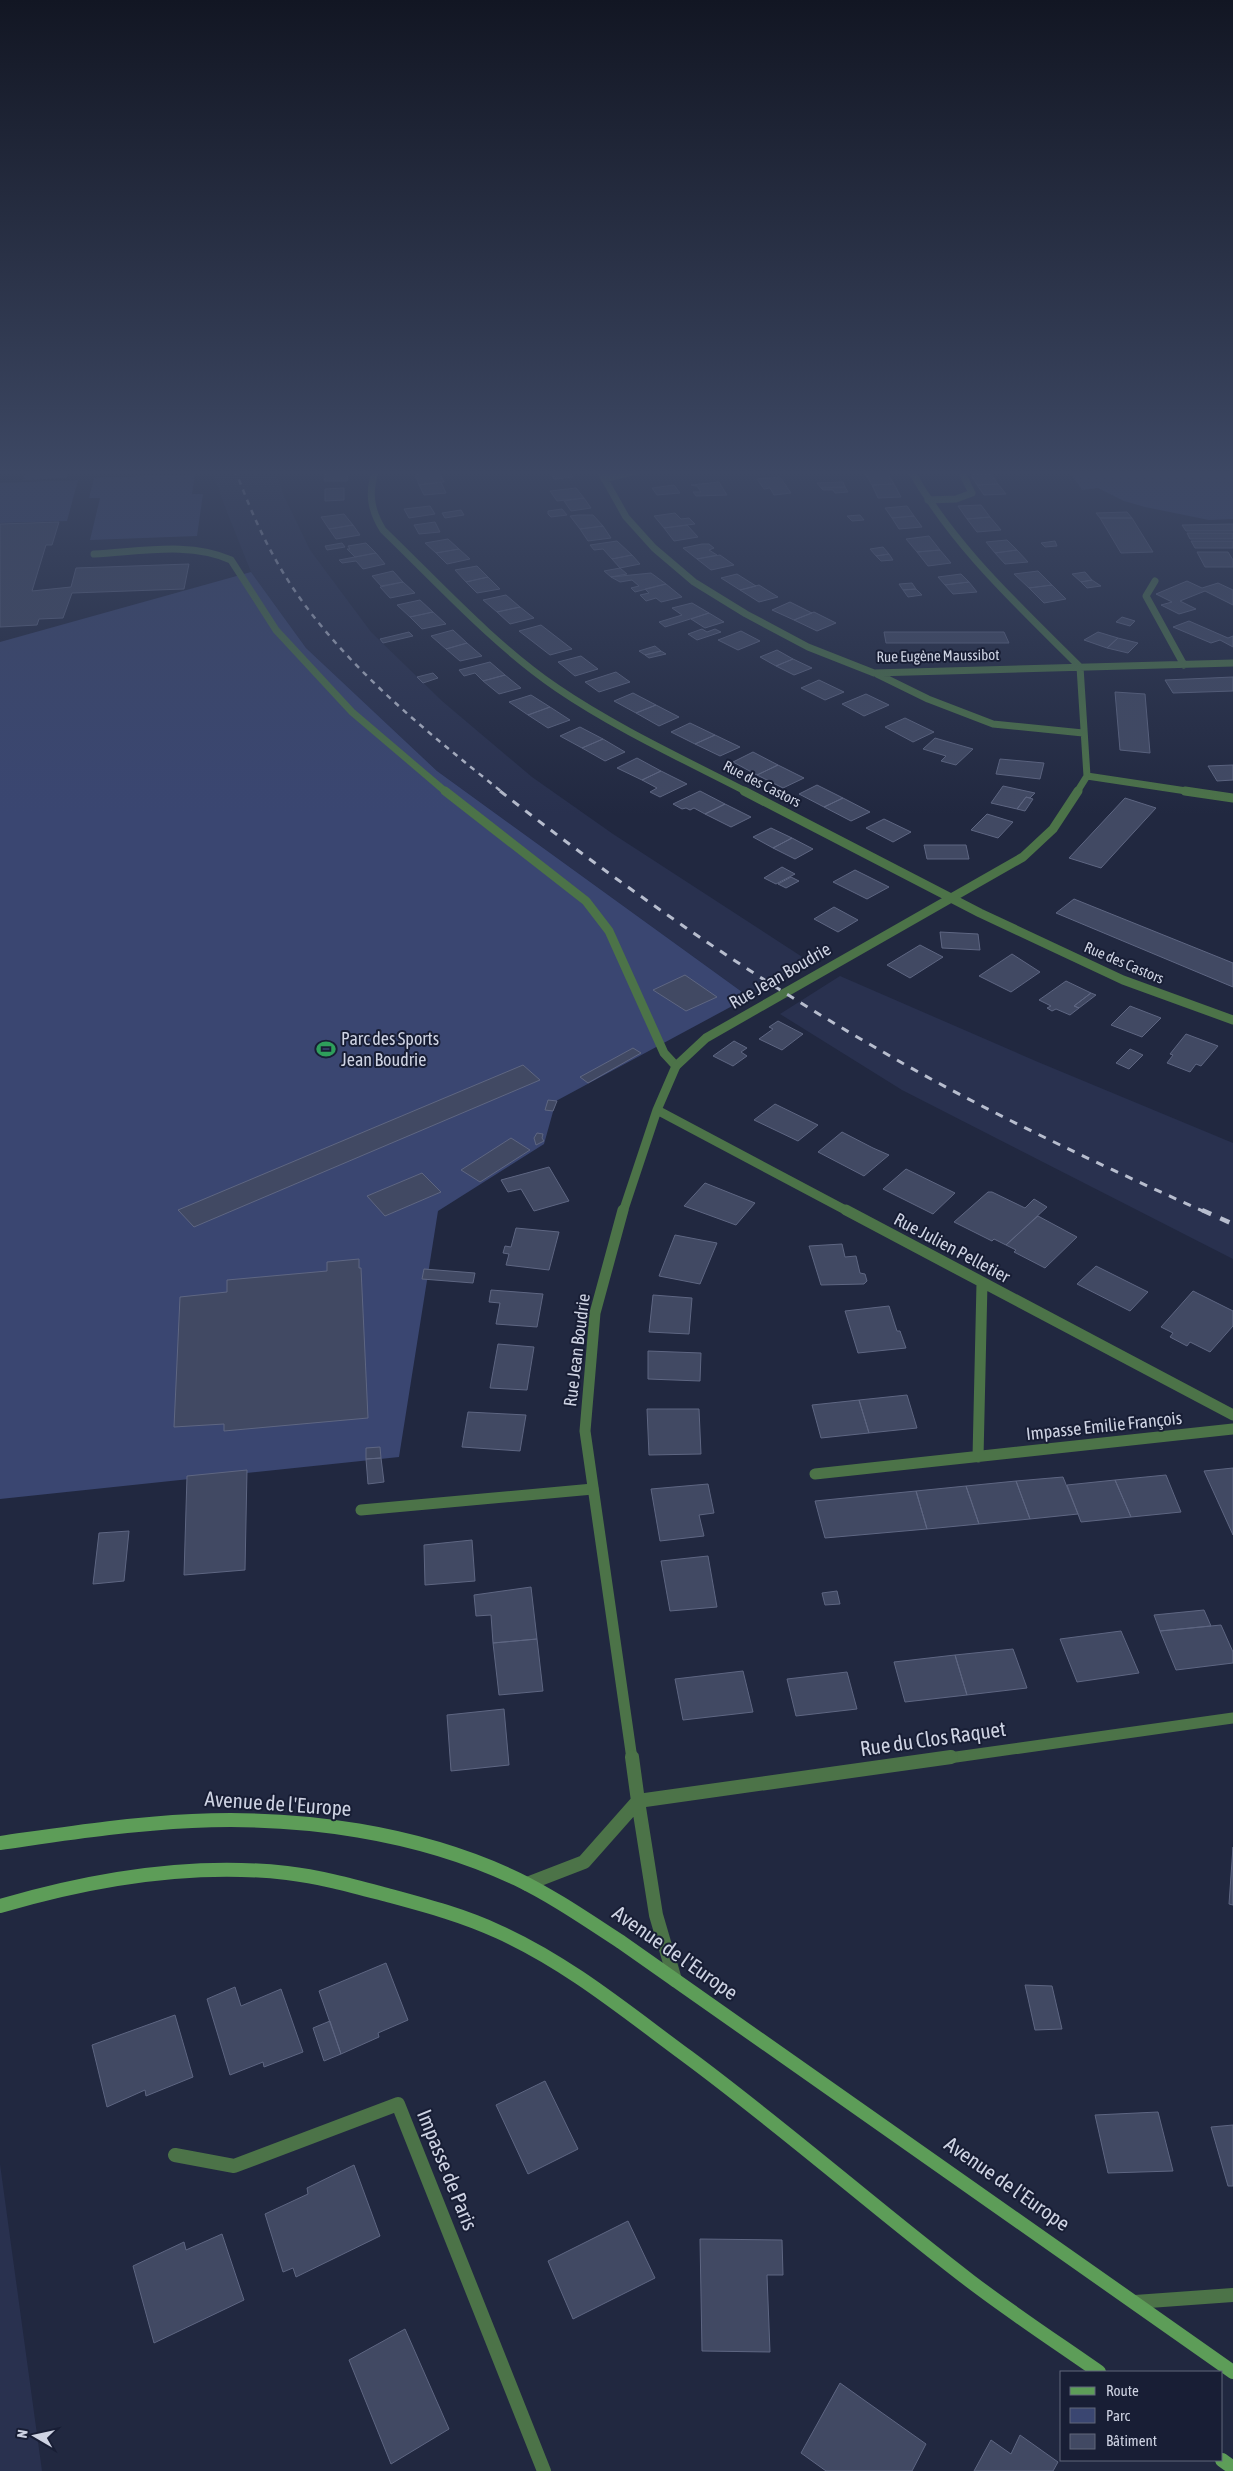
<svg xmlns="http://www.w3.org/2000/svg" width="1233" height="2471" viewBox="0 0 1233 2471" font-family="'Asap Condensed',sans-serif">
	<style>
		.built { fill: #29314f }
		.green { fill: #3a4671 }
		.building { fill: #414963; stroke: #5e6682 }
		.lines { fill: none; stroke-linecap: round; stroke-linejoin: round }
		.service-far2 { stroke: #4c7348; stroke-width: 7 }
		.service-far1 { stroke: #4c7348; stroke-width: 9 }
		.service { stroke: #4c7348; stroke-width: 11 }
		.minor-far3 { stroke: #4c7348; stroke-width: 7 }
		.minor-far2 { stroke: #4c7348; stroke-width: 9 }
		.minor-far1 { stroke: #4c7348; stroke-width: 11 }
		.minor { stroke: #4c7348; stroke-width: 14 }
		.secondary { stroke: #5d9d58; stroke-width: 14 }
		.rail-far2 { stroke: #b7bdce; stroke-width: 2.5; stroke-dasharray: 5.5 5.5; stroke-linecap: butt }
		.rail-far1 { stroke: #b7bdce; stroke-width: 3; stroke-dasharray: 8 8; stroke-linecap: butt }
		.rail { stroke: #b7bdce; stroke-width: 4.5; stroke-dasharray: 10 10; stroke-linecap: butt }
		.labels { text-anchor: middle; stroke-width: 4; stroke-linejoin: round; paint-order: stroke }
		.far-street-label { font-size: 15px; fill: #ced3e3; stroke: #181e35 }
		.street-label { font-size: 18px; fill: #ced3e3; stroke: #181e35 }
		.poi-label { font-size: 18px; fill: #ced3e3; stroke: #181e35; text-anchor: start }
		.near-street-label { font-size: 21px; fill: #ced3e3; stroke: #181e35 }
	</style>
	<rect width="100%" height="100%" fill="#212840"/>
	<path class="built" d="M212,469H275L284,496L310,550L371,632L442,701L532,777L613,834L810,962L749,997L437,771L306,648L251,572L223,502Z
		M840,976L1038,1062L1233,1143V1259L902,1090L780,1014Z
		M0,2164L42,2471H0Z"/>
	<path class="green" d="M1068,469H1233V519L1209,520L1145,507L1124,501L1098,488L1082,490Z
		M68,471L67,478L23,480L25,473Z
		M195,474L192,494H203L197,536L90,540L100,498H89L94,478Z
		M78,480L67,521L0,523V483Z
		M251,572L306,648L437,771L749,997L556,1101L544,1144L438,1211L399,1457L0,1499V642Z"/>
	<path class="building" d="M550,469H569L573,477L554,479Z
		M326,470H349L347,481H324Z
		M439,472L444,482L419,485L415,474Z
		M887,472L894,484L872,485L865,473Z
		M991,474L998,484L977,485L971,475Z
		M780,477L791,493L774,495L770,488L764,489L757,479Z
		M441,482L446,493L424,495L419,485Z
		M719,482L727,495L696,496L693,492H701L697,486L691,485Z
		M843,482L845,487L821,488L817,483Z
		M894,484L901,497L878,498L872,485Z
		M998,484L1006,494L984,495L977,485Z
		M674,485L680,493L657,495L652,488Z
		M845,487L848,492L835,493L833,490H823L821,488Z
		M344,488V500L325,501V489Z
		M576,488L584,498L557,501L550,491Z
		M584,498L591,508L571,511L564,501Z
		M981,505L990,517L967,519L958,506Z
		M430,506L435,514L409,518L404,509Z
		M907,506L914,516L892,518L885,508Z
		M562,509L567,515L551,517L548,514V511Z
		M461,510L464,515L445,518L442,513Z
		M1127,512L1132,518H1100L1096,513Z
		M675,513L681,519L689,518L695,524L664,528L654,516Z
		M344,514L353,525L329,529L321,517Z
		M578,515H593L603,526L580,529L570,516Z
		M860,515L864,520L852,521L847,516Z
		M914,516L922,527L899,529L892,518Z
		M990,517L1001,530L977,532L967,519Z
		M1100,518H1132L1153,552L1121,553Z
		M59,522L52,545H46L32,591L71,587L76,568L189,564L184,589L72,593L63,618L39,619L37,625L0,627V524Z
		M435,522L440,532L419,534L414,525Z
		M1233,524V531H1186L1182,525Z
		M353,525L360,535L336,539L329,529Z
		M687,525L698,537L674,541L664,528Z
		M603,526L611,538L588,541L580,529Z
		M1187,533H1233V539H1190Z
		M929,536L940,550L917,552L906,539Z
		M448,539L459,549L436,553L425,543Z
		M1007,540L1017,550L995,553L986,542Z
		M617,541L632,555L612,559L603,549L594,550L590,545Z
		M1055,541L1057,546L1045,547L1041,543Z
		M1191,541H1233V548H1195Z
		M342,543L345,547L327,550L325,546Z
		M366,543L376,553L355,557L347,549H350L348,546Z
		M702,544H709L714,548L709,550L717,555L697,559L683,548Z
		M883,547L889,554L876,556L870,549Z
		M459,549L470,559L447,564L436,553Z
		M940,550L951,563L928,566L917,552Z
		M1017,550L1028,562L1005,564L995,553Z
		M1197,552H1228L1233,560V567H1205Z
		M376,553L385,564L363,569L356,561L342,563L339,560Z
		M889,554L893,560L881,561L876,556Z
		M632,555L640,564L620,568L612,559Z
		M720,555L734,565L711,570L697,559Z
		M477,566L488,577L466,582L455,570Z
		M620,568L627,574L611,577L604,571Z
		M393,571L403,582L381,586L372,576Z
		M1038,571L1052,585L1029,588L1014,574Z
		M1085,572L1092,580L1081,582L1072,574Z
		M651,573L666,584L635,592L631,588L639,586L632,580L620,582L611,577Z
		M737,574L756,586L740,590L721,578Z
		M961,574L969,582L945,585L938,577Z
		M488,577L500,589L477,593L466,582Z
		M1092,580L1101,586L1087,588L1081,582Z
		M1187,581L1202,588L1218,583L1233,590V605L1205,591L1180,601L1196,609L1179,614L1161,605L1172,602L1156,594Z
		M403,582L415,593L390,598L380,587Z
		M969,582L977,592L953,594L945,585Z
		M912,583L916,589L903,590L899,584Z
		M666,584L682,597L661,602L656,598L646,601L640,595L649,593L645,589Z
		M759,585L778,597L759,602L740,590Z
		M1052,585L1066,599L1044,603L1029,588Z
		M916,589L922,595L908,597L903,590Z
		M506,595L520,607L497,612L483,600Z
		M420,600L433,612L410,617L397,605Z
		M790,602L812,613L794,620L772,610Z
		M692,603L709,613L665,627L659,622L682,615L672,608Z
		M520,607L534,618L510,624L497,612Z
		M433,612L446,624L422,629L410,617Z
		M814,612L836,623L817,631L794,620Z
		M709,613L724,622L705,628L691,619Z
		M1122,617L1135,621L1130,626L1116,622Z
		M1189,621L1228,638L1233,636V647L1220,640L1211,643L1173,627Z
		M541,625L572,649L550,655L519,631Z
		M702,629L707,632L715,629L721,632L697,640L688,634Z
		M453,630L467,643L446,649L431,636Z
		M741,631L760,641L738,650L718,640Z
		M409,632L413,636L383,643L380,639Z
		M884,632H1004L1009,643H886Z
		M1098,632L1118,638L1107,648L1084,640Z
		M1118,638L1138,643L1128,653L1107,648Z
		M467,643L482,656L460,661L446,649Z
		M655,646L661,651L645,655L639,651Z
		M777,650L793,659L776,666L760,657Z
		M661,651L666,654L649,658L645,655Z
		M581,656L598,669L575,676L558,662Z
		M793,659L812,668L794,675L776,666Z
		M490,662L505,675L483,681L475,673L464,676L459,670Z
		M616,672L630,682L599,692L585,682Z
		M433,673L438,678L423,683L417,677Z
		M505,675L521,688L499,694L483,681Z
		M1233,677V691L1173,693L1165,680Z
		M819,680L844,692L825,700L801,688Z
		M1115,692L1145,694L1150,753L1120,750Z
		M633,693L656,705L636,713L614,701Z
		M866,694L889,705L864,716L842,704Z
		M531,695L550,707L528,715L509,702Z
		M656,705L679,717L659,726L636,713Z
		M550,707L570,720L548,728L528,715Z
		M905,718L934,732L913,742L885,727Z
		M690,723L715,735L695,744L671,732Z
		M580,727L603,739L582,748L560,736Z
		M715,735L740,747L720,756L695,744Z
		M935,738L973,749L956,765L941,761L946,756L923,749Z
		M603,739L625,752L605,761L582,748Z
		M753,752L778,765L757,775L733,762Z
		M637,758L661,771L642,780L617,768Z
		M1000,759L1044,763L1040,779L996,774Z
		M778,765L804,778L783,788L757,775Z
		M1233,765V780L1217,781L1208,766Z
		M661,771L687,784L660,797L650,792L657,788L642,780Z
		M817,785L843,798L824,807L799,794Z
		M1003,786L1035,793L1030,798L1026,797L1017,809L991,803Z
		M700,791L725,804L705,814L694,808L690,810L686,808L682,809L673,804Z
		M1026,797L1033,799L1025,811L1017,809Z
		M843,798L870,812L851,821L824,807Z
		M1125,798L1156,808L1101,868L1069,858Z
		M725,804L751,817L731,827L705,814Z
		M987,814L1013,822L998,838L971,830Z
		M884,819L911,832L893,842L866,828Z
		M771,828L792,838L773,848L753,837Z
		M792,838L813,849L795,859L773,848Z
		M924,845H966L969,859H927Z
		M782,867L795,874L776,884L764,878Z
		M855,870L889,887L867,899L833,882Z
		M791,877L799,881L786,888L778,884Z
		M1074,899L1233,963V987L1056,913Z
		M834,907L858,920L838,932L814,919Z
		M940,932L978,934L980,950L942,948Z
		M920,945L943,957L910,978L887,965Z
		M1012,954L1040,972L1011,992L979,976Z
		M685,975L717,997L686,1011L653,990Z
		M1066,981L1091,993L1074,1006L1079,1008L1070,1015L1056,1009L1052,1011L1047,1008L1051,1006L1039,1000Z
		M1091,993L1096,995L1079,1008L1074,1006Z
		M1130,1006L1161,1018L1142,1037L1111,1025Z
		M778,1021L803,1034L782,1050L759,1039L773,1029L769,1027Z
		M1186,1034L1218,1046L1201,1066L1196,1064L1190,1072L1167,1063L1173,1055L1170,1054Z
		M734,1041L747,1048L741,1052L747,1056L733,1066L713,1056Z
		M633,1048L641,1053L588,1083L580,1077Z
		M1130,1049L1143,1055L1129,1069L1116,1063Z
		M523,1065L540,1080L194,1227L178,1210Z
		M548,1100L557,1101L553,1111L545,1110Z
		M775,1104L818,1125L798,1141L754,1120Z
		M842,1132L873,1148L889,1155L864,1176L818,1152Z
		M537,1133L543,1134L542,1138L544,1141L536,1145L534,1138Z
		M511,1138L530,1150L480,1182L461,1170Z
		M549,1167L569,1201L534,1211L521,1189L508,1192L501,1180Z
		M906,1169L955,1193L933,1214L883,1189Z
		M422,1173L441,1192L385,1216L367,1196Z
		M705,1183L755,1203L736,1225L684,1206Z
		M988,1192H992L1025,1208L1034,1199L1047,1207L1006,1245L994,1239L992,1241L954,1222Z
		M1038,1216L1077,1237L1045,1268L1014,1252L1016,1250L1006,1245Z
		M516,1228L559,1232L549,1270L506,1265L509,1254L503,1253L505,1246L511,1247Z
		M675,1235L717,1243L700,1284L659,1276Z
		M842,1244L845,1257L856,1256L860,1273L865,1274L867,1281L864,1284L821,1285L809,1246Z
		M359,1259V1268H361L368,1418L224,1431V1424L174,1427L180,1297L227,1292V1280L327,1271V1262Z
		M1096,1266L1148,1292L1130,1311L1077,1284Z
		M424,1269L475,1273L473,1283L422,1279Z
		M491,1290L543,1294L537,1327L496,1324L500,1303L489,1302Z
		M1193,1291L1233,1311V1326L1210,1352L1190,1342L1187,1346L1170,1337L1173,1333L1161,1327Z
		M653,1295L692,1298L689,1334L649,1332Z
		M889,1306L897,1331H900L906,1348L858,1353L845,1311Z
		M498,1344L534,1347L527,1390L490,1388Z
		M648,1351L701,1353L700,1381L648,1379Z
		M907,1395L917,1428L869,1433L859,1400Z
		M859,1400L869,1433L821,1438L812,1405Z
		M647,1409H699L701,1454L649,1455Z
		M468,1412L526,1415L520,1451L462,1447Z
		M380,1447L381,1458L366,1459V1448Z
		M381,1458L384,1482L368,1484L366,1459Z
		M1233,1468V1535L1204,1471Z
		M247,1470L245,1570L184,1575L187,1476Z
		M1166,1475L1181,1512L1131,1517L1115,1480Z
		M1063,1477L1078,1514L1030,1519L1016,1481Z
		M1115,1480L1131,1517L1081,1522L1067,1485Z
		M1016,1481L1030,1519L979,1524L966,1486Z
		M708,1484L714,1513L699,1515L704,1536L660,1541L651,1489Z
		M966,1486L979,1524L927,1529L916,1491Z
		M916,1491L927,1529L825,1538L815,1501Z
		M129,1531L124,1581L93,1584L99,1533Z
		M472,1540L475,1581L425,1585L424,1545Z
		M708,1556L717,1607L670,1611L661,1561Z
		M531,1587L537,1639L493,1643L491,1615L476,1616L474,1595Z
		M837,1591L840,1604L825,1605L822,1593Z
		M1204,1610L1211,1626L1160,1631L1154,1615Z
		M1221,1625L1233,1652V1663L1176,1670L1160,1631Z
		M1121,1631L1139,1673L1077,1682L1060,1639Z
		M537,1639L543,1691L499,1695L493,1643Z
		M1013,1649L1027,1688L967,1695L955,1655Z
		M955,1655L967,1695L905,1702L894,1662Z
		M743,1671L753,1712L683,1720L675,1679Z
		M847,1672L857,1709L796,1716L787,1679Z
		M504,1709L509,1765L451,1771L447,1715Z
		M1233,1847V1905L1229,1904Z
		M386,1963L408,2020L378,2033L379,2037L341,2054L319,1991Z
		M1025,1985L1052,1986L1062,2029L1035,2030Z
		M235,1987L241,2006L281,1989L303,2052L264,2067L263,2062L230,2075L207,1999Z
		M175,2015L193,2077L146,2096L145,2090L107,2107L92,2045Z
		M330,2021L341,2054L324,2061L313,2028Z
		M545,2081L578,2149L528,2174L496,2105Z
		M1158,2112L1173,2171L1108,2173L1095,2115Z
		M1233,2125V2186H1228L1211,2127Z
		M354,2165L380,2236L296,2277L293,2268L283,2272L265,2214L308,2194L307,2188Z
		M628,2221L655,2278L573,2319L548,2261Z
		M222,2234L244,2300L154,2343L133,2266L184,2242L186,2250Z
		M700,2239L782,2240L783,2275H767L770,2352L702,2351Z
		M405,2329L449,2429L391,2464L349,2360Z
		M840,2383L926,2444L912,2471H826L801,2453Z
		M1020,2435L1058,2462L1053,2471H974L991,2440L1011,2454Z"/>
	<g class="lines">
		<path class="service-far2" d="M928,500L956,499L972,493L960,469
			M94,554C138,552 190,541 231,560L276,630L352,712L446,792"/>
		<path class="service-far1" d="M445,791L586,901L609,931L664,1053L676,1066"/>
		<path class="service" d="M361,1510L593,1489"/>
		<path class="minor-far3" d="M376,469C368,492 370,509 383,530C439,584 493,644 557,688C614,727 685,760 747,792
			M599,469L626,517L654,548L694,582L746,614L808,647L874,673L1233,663
			M910,469C954,547 1017,604 1080,667L1087,776L1077,792
			M604,479L643,469
			M1155,581L1146,596L1184,665
			M877,674L928,699L993,724L1083,733
			M1087,776L1193,792"/>
		<path class="minor-far2" d="M744,791L980,913L1123,980L1233,1020
			M1185,791L1233,798
			M657,1110L849,1212
			M623,1212L657,1110L676,1066L706,1038L1023,857L1053,829L1078,791"/>
		<path class="minor-far1" d="M623,1210L595,1313L585,1431L632,1759
			M846,1210L1233,1415
			M978,1457L982,1283
			M815,1474L1233,1429
			M942,1759L1233,1718"/>
		<path class="minor" d="M527,1884L584,1862L638,1801L632,1757
			M675,1980L656,1915L638,1801L951,1757
			M175,2155L234,2166L398,2104L544,2471
			M1135,2302L1233,2295"/>
		<path class="secondary" d="M0,1843C64,1834 127,1824 192,1821C301,1816 418,1832 517,1879C554,1897 587,1920 621,1942L1233,2372
			M0,1906C92,1879 190,1862 287,1873C322,1877 357,1887 391,1896C428,1906 465,1916 499,1932C568,1963 628,2013 688,2057C785,2129 875,2208 970,2281C1012,2313 1056,2342 1099,2372
			M1222,2460L1233,2468"/>
		<path class="rail-far2" d="M235,469C248,504 262,537 281,569C333,657 423,729 502,792"/>
		<path class="rail-far1" d="M500,791C624,888 753,978 890,1056C991,1114 1098,1164 1205,1212"/>
		<path class="rail" d="M1202,1210L1233,1224"/>
	</g>
	<linearGradient id="sky" x2="0" y2="1"><stop stop-color="#121623"/><stop offset="0.58" stop-color="#3d4864"/><stop offset="1" stop-color="#3d4864" stop-opacity="0"/></linearGradient>
	<rect width="1233" height="815" fill="url(#sky)"/>
	<defs>
		<g id="stadium-bare" transform="scale(1.5)"><path d="M0-5a6.5 5 0 1 0 0 10a6.5 5 0 1 0 0-10ZM-3.5-1.8h7v3.6h-7Z" fill="#2e9e5b" stroke="#181e35" stroke-width="2.5" paint-order="stroke"/></g>
	</defs>
	<g fill-rule="evenodd">
		<use href="#stadium-bare" x="326" y="1049"/>
	</g>
	<g class="labels">
		<g class="far-street-label">
			<text transform="translate(938 656) rotate(-1)" y="5">Rue Eugène Maussibot</text>
			<text transform="translate(762 784) rotate(27)" y="5">Rue des Castors</text>
			<text transform="translate(1124 963) rotate(23)" y="5">Rue des Castors</text>
		</g>
		<g class="street-label">
			<text transform="translate(780 976) rotate(-30)" y="6">Rue Jean Boudrie</text>
			<text transform="translate(952 1248) rotate(28)" y="6">Rue Julien Pelletier</text>
			<text transform="translate(577 1350) rotate(-83)" y="6">Rue Jean Boudrie</text>
			<text transform="translate(1104 1426) rotate(-6)" y="6">Impasse Emilie François</text>
		</g>
		<g class="poi-label">
			<text x="341" y="1045">Parc des Sports<tspan x="341" dy="21">Jean Boudrie</tspan></text>
		</g>
		<g class="near-street-label">
			<text transform="translate(933 1739) rotate(-8)" y="7">Rue du Clos Raquet</text>
			<text transform="translate(278 1804) rotate(4)" y="7">Avenue de l'Europe</text>
			<text transform="translate(675 1953) rotate(35)" y="7">Avenue de l'Europe</text>
			<text transform="translate(447 2170) rotate(68)" y="7">Impasse de Paris</text>
			<text transform="translate(1007 2184) rotate(35)" y="7">Avenue de l'Europe</text>
		</g>
	</g>
	<rect x="1060" y="2371" width="162" height="90" fill="#181e35" stroke="#61667b"/>
	<rect x="1070" y="2387" width="25" height="8" fill="#5d9d58" stroke="#61667b"/>
	<text x="1106" y="2396" font-size="15" fill="#ced3e3">Route</text>
	<rect x="1070" y="2408" width="25" height="15" fill="#3a4671" stroke="#61667b"/>
	<text x="1106" y="2421" font-size="15" fill="#ced3e3">Parc</text>
	<rect x="1070" y="2434" width="25" height="15" fill="#414963" stroke="#61667b"/>
	<text x="1106" y="2446" font-size="15" fill="#ced3e3">Bâtiment</text>
	<g transform="translate(35 2436) rotate(279)" stroke="#181e35" stroke-width="4" paint-order="stroke">
	<path d="M0-4L9 19L0 12L-9 19Z" fill="#ced3e3"/>
	<text y="-8" font-size="14" font-weight="bold" text-anchor="middle" fill="#ced3e3">N</text>
	</g>
</svg>
